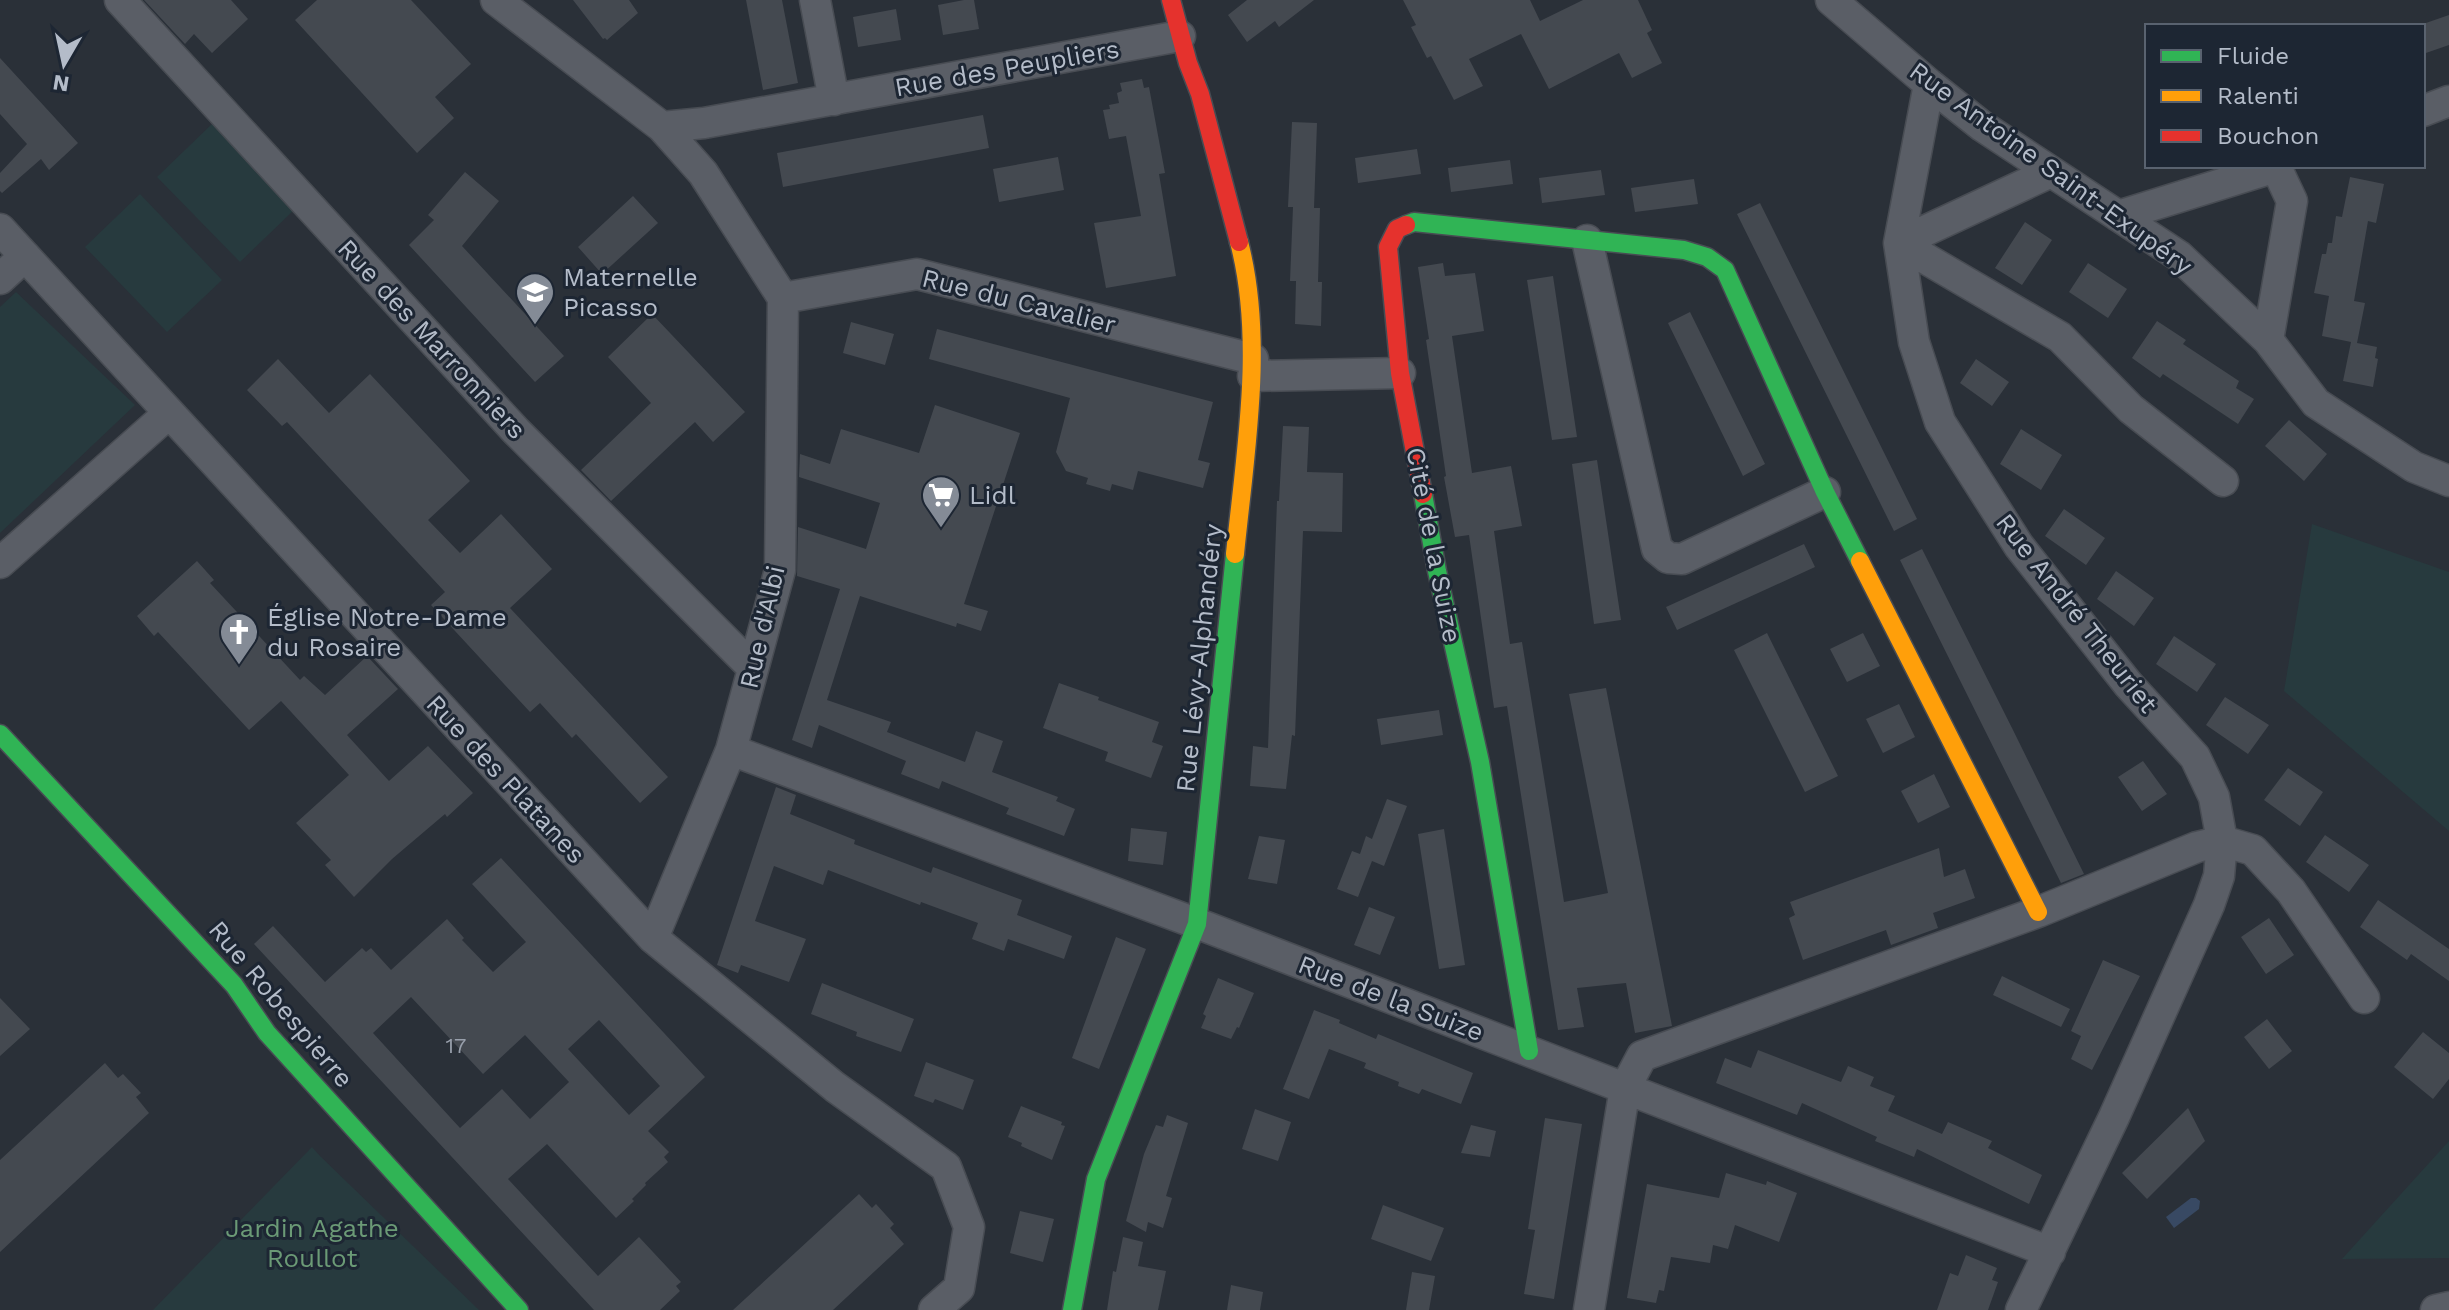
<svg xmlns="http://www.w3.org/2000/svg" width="2449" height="1310" viewBox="0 0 2449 1310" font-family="'Work Sans',sans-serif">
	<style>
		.green { fill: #273a3e }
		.water { fill: #384963 }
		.building { fill: #444950; fill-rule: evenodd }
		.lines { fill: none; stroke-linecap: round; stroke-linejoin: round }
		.street-casing { stroke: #484c53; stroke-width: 33 }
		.fast-casing { stroke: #484c53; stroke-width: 21 }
		.slow-casing { stroke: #484c53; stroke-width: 21 }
		.jam-casing { stroke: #484c53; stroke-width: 21 }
		.street { stroke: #5a5e66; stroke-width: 30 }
		.fast { stroke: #30b455; stroke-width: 18 }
		.slow { stroke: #ff9f0a; stroke-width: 18 }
		.jam { stroke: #e5322d; stroke-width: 18 }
		.labels { text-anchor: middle; stroke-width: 6; stroke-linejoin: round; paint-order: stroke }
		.number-label { font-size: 22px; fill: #989fab }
		.street-label { font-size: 26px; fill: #b4bcc9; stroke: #1d2633 }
		.poi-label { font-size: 26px; fill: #b4bcc9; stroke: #1d2633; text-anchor: start }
		.park-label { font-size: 26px; fill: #6b9a76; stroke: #1d2633 }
	</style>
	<rect width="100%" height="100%" fill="#2a3038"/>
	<path class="green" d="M212,124L294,210L240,262L157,177Z
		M140,194L222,280L167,332L85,247Z
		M16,292L135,405L0,533V307Z
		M2312,524L2449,572V831L2284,691Z
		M2449,1141V1258L2342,1259Z
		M312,1147L320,1156L479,1310H153Z"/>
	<path class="water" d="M2191,1198H2196L2200,1201L2199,1209L2174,1228L2166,1217Z"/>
	<path class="building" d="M144,0H231L248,19L212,53L194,34L185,44Z
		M317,0H411L471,64L435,97L454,118L417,153L295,20Z
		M573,0H629L638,13L607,40L605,38L603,39Z
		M746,0H782L798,83L763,90Z
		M964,0H974L979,29L943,35L938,5Z
		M1247,0H1314L1279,27L1275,21L1247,42L1228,15Z
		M1403,0H1530L1540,21L1583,0H1638L1652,30L1647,33L1662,63L1632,78L1619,53L1549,89L1521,34L1469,59L1483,86L1454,100L1431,56L1427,58L1411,27L1416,25Z
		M896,9L901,40L858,47L853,17Z
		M2449,15V45L2423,54V24Z
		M0,58L78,143L49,170L41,159L2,193L0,191V173L27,144L0,114Z
		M1142,79L1144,88L1149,87L1165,173L1159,174L1176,276L1106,288L1094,223L1141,216L1126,136L1109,139L1103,110L1110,109L1109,105L1119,103L1117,93L1122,91L1120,83Z
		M983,115L989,148L783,187L777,153Z
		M1292,122L1317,123L1314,208H1320L1318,282H1322L1321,326L1295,324L1296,281H1290L1293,207H1288Z
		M1417,149L1421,174L1358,183L1355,158Z
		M1058,157L1064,190L999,202L993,169Z
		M1510,160L1513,184L1451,192L1448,168Z
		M1601,170L1605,195L1542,203L1539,178Z
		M465,172L499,201L462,246L564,356L535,382L409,245L434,220L428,215Z
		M2350,177L2384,184L2376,223L2368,221L2354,301L2365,303L2357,343L2377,347L2375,358L2378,359L2373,387L2343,381L2351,342L2322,336L2329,296L2314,293L2322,254H2326L2328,243H2332L2336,216L2342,217Z
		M1694,179L1698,204L1635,212L1631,188Z
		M633,196L658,223L602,274L578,247Z
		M1760,203L1917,519L1894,531L1737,214Z
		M2025,222L2052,240L2022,285L1995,268Z
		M1443,263L1445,276L1475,273L1484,331L1452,336L1472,473L1511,466L1522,526L1494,531L1510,644L1522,642L1564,902L1608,893L1569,694L1606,688L1672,1026L1635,1033L1626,983L1577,988L1584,1027L1558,1030L1507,706L1494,708L1469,535L1455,537L1444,477L1446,476L1426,340L1429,339L1418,267Z
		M2088,263L2127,289L2108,318L2069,292Z
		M1553,276L1577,437L1552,440L1527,280Z
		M1690,312L1765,464L1743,476L1668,323Z
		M652,314L745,412L713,442L695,422L611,501L581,470L651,403L608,357Z
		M2157,321L2186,340L2183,344L2239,381L2236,388L2254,399L2238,424L2163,374L2160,378L2132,358Z
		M851,322L894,334L885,365L843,353Z
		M937,329L1213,402L1198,460L1210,463L1203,488L1138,471L1133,490L1112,484L1110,491L1086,484L1088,478L1066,471L1056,452L1070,398L929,359Z
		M278,359L329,413L370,374L470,481L428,520L460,553L501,514L552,569L510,608L668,777L640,803L576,734L572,738L540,703L530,712L431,605L445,592L287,422L282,426L247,390Z
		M1976,359L2009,382L1992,406L1960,383Z
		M935,405L1020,433L964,604L988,611L981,631L957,623L956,627L860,596L827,700L891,722L887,732L965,762L976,731L1003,741L992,772L1058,797L1056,801L1075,809L1064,836L1006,814L1009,808L942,781L939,789L901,774L906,761L819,725L812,748L792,740L840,589L797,576L798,527L866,549L880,503L799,477L800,454L830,464L841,429L919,453Z
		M2289,420L2327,454L2304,481L2265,446Z
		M1283,426L1309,427L1307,472L1343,473L1342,532L1303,531L1295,736L1292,735L1286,789L1250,786L1253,746L1268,748L1277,501H1279Z
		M2021,429L2062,455L2041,490L2000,464Z
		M1597,460L1621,620L1594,624L1572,464Z
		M2064,509L2105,538L2086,565L2045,536Z
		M1804,544L1815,567L1677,630L1666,607Z
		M1922,549L2012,728L2084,874L2061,883L1900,560Z
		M197,561L214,580L210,583L300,680L304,676L325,695L367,656L398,689L347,735L389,781L428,746L473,793L447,817L445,814L392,859L354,897L325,865L331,860L296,823L349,775L281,701L249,730L158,632L154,636L137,616Z
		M2116,571L2154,598L2134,626L2097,599Z
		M1767,633L1838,776L1805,792L1734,650Z
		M1863,633L1880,666L1847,682L1830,649Z
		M2174,636L2216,664L2197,692L2156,664Z
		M1059,683L1099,697L1098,700L1159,722L1152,742L1163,746L1151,778L1105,761L1108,752L1043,728Z
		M2225,697L2269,725L2248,754L2206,725Z
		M1899,704L1915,737L1883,753L1866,719Z
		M1439,710L1443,735L1381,745L1377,719Z
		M2143,761L2167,794L2142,811L2118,777Z
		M2288,768L2323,792L2300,826L2264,800Z
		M1934,774L1950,807L1918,823L1901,791Z
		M776,787L796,795L790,814L855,840L854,844L931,873L933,867L1022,900L1017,915L1072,936L1064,959L1008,939L1004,951L972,939L978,923L921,902L920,905L828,870L823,885L774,866L755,921L806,939L789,982L741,965L738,973L717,965Z
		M1387,799L1407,806L1384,866L1372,861L1358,897L1337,889L1352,851L1360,854L1366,836L1372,839Z
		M1131,828L1167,832L1163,865L1128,861Z
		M1444,829L1465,965L1439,969L1418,834Z
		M2325,835L2369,865L2349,892L2306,862Z
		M1259,836L1285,840L1277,884L1248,879Z
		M1939,848L1944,877L1965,869L1975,898L1933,913L1938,928L1891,945L1886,930L1803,960L1789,918L1795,915L1790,902Z
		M501,858L705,1077L648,1131L669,1152L664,1157L668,1162L645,1183L646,1185L632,1199L634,1201L616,1218L547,1144L508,1179L598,1276L639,1237L681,1282L676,1286L680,1291L660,1310H594L254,944L273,926L325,982L362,948L366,952L371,948L391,970L447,919L464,938L462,940L493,972L526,942L472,884ZM411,997L483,1074L525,1035L569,1082L530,1119L502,1089L460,1128L373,1033ZM599,1020L660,1086L629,1115L568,1049Z
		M2378,900L2449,949V981L2411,954L2407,960L2360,927Z
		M1369,907L1395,917L1380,955L1354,945Z
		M2269,918L2294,955L2266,974L2241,937Z
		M1116,937L1146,949L1099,1069L1072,1058Z
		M2103,960L2140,976L2092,1070L2071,1059L2081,1036L2071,1031Z
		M2002,976L2070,1009L2061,1027L1993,995Z
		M1218,978L1254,993L1239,1028L1237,1027L1231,1039L1201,1028L1206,1016L1203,1014Z
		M822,983L914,1019L901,1052L856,1036L857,1032L811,1014Z
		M0,998L30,1029L0,1056Z
		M1314,1010L1340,1020L1339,1023L1376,1039L1378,1034L1473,1073L1461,1104L1422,1089L1419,1094L1398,1086L1399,1082L1364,1068L1366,1063L1329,1049L1309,1099L1283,1089Z
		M2267,1019L2292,1051L2269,1069L2244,1037Z
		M2423,1032L2449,1053V1079L2433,1099L2394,1067Z
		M1758,1050L1841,1082L1848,1066L1874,1077L1870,1086L1895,1096L1888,1111L1942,1134L1948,1122L1992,1141L1988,1148L2042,1175L2029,1204L1917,1149L1914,1157L1875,1141L1877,1137L1802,1103L1797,1115L1716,1083L1725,1058L1751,1068Z
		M926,1062L974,1080L963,1110L935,1099L933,1103L914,1096Z
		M105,1063L118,1078L123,1074L141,1093L136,1097L149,1113L0,1252V1160Z
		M1021,1106L1062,1122L1061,1125L1065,1126L1052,1160L1021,1146L1022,1143L1008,1137Z
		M2188,1108L2205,1141L2147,1199L2122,1173Z
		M1255,1109L1291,1122L1278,1161L1242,1149Z
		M1167,1115L1188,1123L1166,1196L1172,1198L1163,1228L1148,1222L1146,1232L1126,1221L1144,1154L1156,1125L1163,1127Z
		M1545,1118L1582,1124L1554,1299L1524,1294L1535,1230L1528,1229Z
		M1471,1125L1496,1131L1490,1157L1461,1153Z
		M1726,1173L1766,1185L1767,1181L1797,1193L1779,1242L1735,1225L1728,1249L1713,1245L1710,1263L1671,1257L1664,1291L1659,1290L1656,1303L1627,1298L1647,1184L1719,1198Z
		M859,1194L872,1208L876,1204L894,1224L890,1228L904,1244L833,1310H733Z
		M1383,1205L1444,1228L1431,1261L1371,1239Z
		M1020,1211L1054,1219L1043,1262L1010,1253Z
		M1123,1237L1143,1242L1138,1266L1166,1271L1158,1310H1107L1113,1271L1116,1272Z
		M1966,1255L1997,1268L1992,1280L1998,1282L1988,1310H1937L1950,1273L1958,1276Z
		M1412,1272L1435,1276L1429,1310H1406Z
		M1231,1285L1263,1292L1260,1310H1227Z"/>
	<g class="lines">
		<g class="street-casing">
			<path id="street" d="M120,0L516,431L753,668
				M496,0L662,127L703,173L783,298
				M815,0L834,100
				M1831,0L1929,84L1982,126L2179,256L2268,340
				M1929,84L1899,243L1914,342L1940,422L2019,546L2128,684L2195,757L2214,797L2222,841L2253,850L2291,891L2364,998
				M2423,111L2449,101
				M662,127L704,123L1180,36
				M2279,166L2276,167L2292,201L2268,340L2316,403L2414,467L2449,481
				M2118,216L2276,167
				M0,229L653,938L835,1087L946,1167L969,1227L959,1288L934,1310
				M1587,240L1657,549L1668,558L1682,559L1825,492
				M1899,243L2060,337L2131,409L2223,481
				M1899,243L2051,172
				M0,279L25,256
				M783,298L917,274L1253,359
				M1253,376L1400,373
				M0,563L168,414
				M731,750L1209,928L2050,1252
				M653,938L731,750L780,570L783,298
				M1589,1310L1625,1088L1642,1056L2038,912L2197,847L2222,841L2219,876L2209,905L2114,1117L2021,1310
				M2436,1310L2449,1307"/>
		</g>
		<g class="fast-casing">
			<path id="fast" d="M1406,225L1414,222L1684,250L1707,257L1725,270L1825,492L1860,561
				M1423,494L1437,571L1480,762L1529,1051
				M0,734L234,985L267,1033L519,1310
				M1072,1310L1096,1179L1197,924L1235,554"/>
		</g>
		<g class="slow-casing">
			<path id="slow" d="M1235,554C1245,453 1265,341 1239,242
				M1860,561L2038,912"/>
		</g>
		<g class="jam-casing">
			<path id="jam" d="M1171,0L1188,63L1200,94L1239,242
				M1406,225L1397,229L1388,247L1400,373L1423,494"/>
		</g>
		<use href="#street" class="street"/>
		<use href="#fast" class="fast"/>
		<use href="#slow" class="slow"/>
		<use href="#jam" class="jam"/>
	</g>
	<defs>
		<g id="school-pin" transform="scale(2)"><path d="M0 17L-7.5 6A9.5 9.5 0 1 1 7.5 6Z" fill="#848b96" stroke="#1d2633"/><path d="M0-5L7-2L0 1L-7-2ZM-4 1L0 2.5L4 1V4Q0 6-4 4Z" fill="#fff"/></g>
		<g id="supermarket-pin" transform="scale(2)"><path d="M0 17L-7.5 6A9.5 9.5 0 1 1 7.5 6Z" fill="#848b96" stroke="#1d2633"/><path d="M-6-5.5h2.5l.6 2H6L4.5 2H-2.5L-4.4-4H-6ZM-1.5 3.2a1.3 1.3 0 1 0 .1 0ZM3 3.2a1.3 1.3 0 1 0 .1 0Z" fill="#fff"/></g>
		<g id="church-pin" transform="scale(2)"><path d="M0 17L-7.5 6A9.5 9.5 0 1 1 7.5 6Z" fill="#848b96" stroke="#1d2633"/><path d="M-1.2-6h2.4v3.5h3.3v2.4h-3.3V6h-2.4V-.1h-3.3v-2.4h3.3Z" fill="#fff"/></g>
	</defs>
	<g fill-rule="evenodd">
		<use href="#school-pin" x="535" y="292"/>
		<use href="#supermarket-pin" x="941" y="495"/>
		<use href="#church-pin" x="239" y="632"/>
	</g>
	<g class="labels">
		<g class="number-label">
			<text x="456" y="1053">17</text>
		</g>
		<g class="street-label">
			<text transform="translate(1007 68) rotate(-10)" y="9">Rue des Peupliers</text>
			<text transform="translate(2051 168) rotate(36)" y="9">Rue Antoine Saint-Exupéry</text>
			<text transform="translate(1019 301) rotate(14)" y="9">Rue du Cavalier</text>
			<text transform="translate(432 339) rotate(47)" y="9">Rue des Marronniers</text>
			<text transform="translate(1434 545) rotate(79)" y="9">Cité de la Suize</text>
			<text transform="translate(2077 613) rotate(52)" y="9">Rue André Theuriet</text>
			<text transform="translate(762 627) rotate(-77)" y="9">Rue d'Albi</text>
			<text transform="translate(1199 658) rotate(-84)" y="9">Rue Lévy-Alphandéry</text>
			<text transform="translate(506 779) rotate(47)" y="9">Rue des Platanes</text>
			<text transform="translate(1391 998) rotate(21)" y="9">Rue de la Suize</text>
			<text transform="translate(281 1004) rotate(50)" y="9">Rue Robespierre</text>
		</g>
		<g class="poi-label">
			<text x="563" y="286">Maternelle<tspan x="563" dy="30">Picasso</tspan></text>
			<text x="969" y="504">Lidl</text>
			<text x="267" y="626">Église Notre-Dame<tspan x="267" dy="30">du Rosaire</tspan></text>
		</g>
		<g class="park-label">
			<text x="312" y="1237">Jardin Agathe<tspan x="312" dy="30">Roullot</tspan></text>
		</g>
	</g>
	<rect x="2145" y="24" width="280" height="144" fill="#1d2633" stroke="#59626f" stroke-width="2"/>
	<rect x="2161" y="50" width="40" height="12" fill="#30b455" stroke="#59626f" stroke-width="2"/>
	<text x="2217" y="64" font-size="24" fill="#b4bcc9">Fluide</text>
	<rect x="2161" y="90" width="40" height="12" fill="#ff9f0a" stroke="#59626f" stroke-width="2"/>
	<text x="2217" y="104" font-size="24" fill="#b4bcc9">Ralenti</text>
	<rect x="2161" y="130" width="40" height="12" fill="#e5322d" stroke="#59626f" stroke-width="2"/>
	<text x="2217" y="144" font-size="24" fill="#b4bcc9">Bouchon</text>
	<g transform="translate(64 64) rotate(189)" stroke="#1d2633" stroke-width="6" paint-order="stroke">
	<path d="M0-6L14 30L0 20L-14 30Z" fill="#b4bcc9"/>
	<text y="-12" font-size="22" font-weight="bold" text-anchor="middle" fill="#b4bcc9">N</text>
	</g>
</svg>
